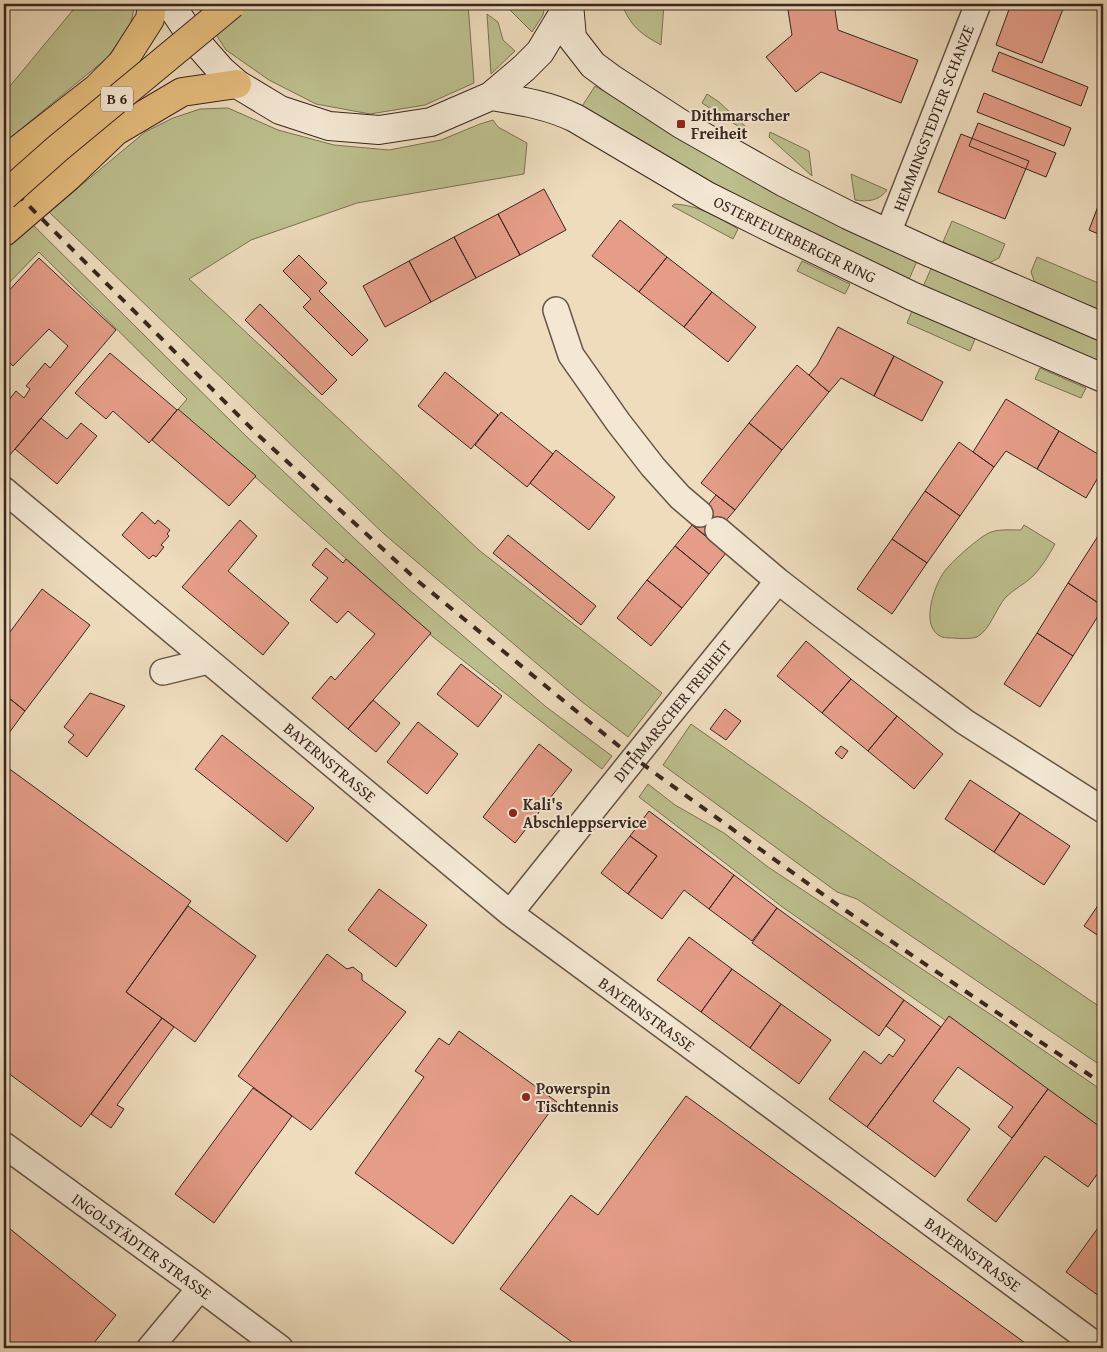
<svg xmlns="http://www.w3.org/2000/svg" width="1107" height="1352" viewBox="0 0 1107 1352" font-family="'Gentium Book Plus',serif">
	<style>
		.green { fill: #bdbf8e; stroke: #7b7256 }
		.building { fill: #e59d89; stroke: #39261f }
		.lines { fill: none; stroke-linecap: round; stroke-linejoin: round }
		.street-casing { stroke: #665446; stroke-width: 28 }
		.secondary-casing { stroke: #39261f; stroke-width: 30 }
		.highway-casing { stroke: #39261f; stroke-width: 30 }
		.street { stroke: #f4e8d4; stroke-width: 25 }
		.secondary { stroke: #f4e8d4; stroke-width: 28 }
		.highway { stroke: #e7be7e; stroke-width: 28 }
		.rail { stroke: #39261f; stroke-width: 4; stroke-dasharray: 9 9; stroke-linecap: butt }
		.highway-bridge-casing { stroke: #39261f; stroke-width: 30; stroke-linecap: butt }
		.highway-bridge { stroke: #e7be7e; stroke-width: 28 }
		.poi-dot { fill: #8f2418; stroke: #f4e8d4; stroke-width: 2 }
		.labels { text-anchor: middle; stroke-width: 4; stroke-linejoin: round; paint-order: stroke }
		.shield { fill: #f4e8d4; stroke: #716055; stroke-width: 1 }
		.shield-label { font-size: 15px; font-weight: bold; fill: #39261f }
		.poi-label { font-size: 16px; font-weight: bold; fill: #39261f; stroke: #f4e8d4; text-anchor: start }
		.street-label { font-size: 16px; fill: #39261f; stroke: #f4e8d4 }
	</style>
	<rect width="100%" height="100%" fill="#eedcbd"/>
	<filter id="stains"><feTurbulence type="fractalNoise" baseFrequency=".004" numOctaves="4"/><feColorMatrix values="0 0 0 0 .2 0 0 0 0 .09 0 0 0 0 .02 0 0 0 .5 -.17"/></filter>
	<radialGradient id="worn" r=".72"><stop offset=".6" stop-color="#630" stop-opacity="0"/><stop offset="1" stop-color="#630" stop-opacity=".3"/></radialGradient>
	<path class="green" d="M65,4H135L130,27L107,58L4,143V81L10,86L73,10Z
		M196,4H468L474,83L425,105L370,114L316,104L269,80L226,50Z
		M504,4H545L543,15L532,32Z
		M622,4H664L661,45C641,34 630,26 622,4Z
		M487,14L498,22L503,40L515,51L491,74Z
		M595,86L722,160L920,254L907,284L793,232L579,111Z
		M707,94L719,102L746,127L744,130L702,103Z
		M228,108L278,130L334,145L389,150L441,140L480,124L493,120L498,127L527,143L524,174L357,203L251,240L189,279L480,551L662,693L628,737L581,701L384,534L49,212L145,132L173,118L200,109Z
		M770,132L809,151L812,176L769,137Z
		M851,174L887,190C879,201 868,202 855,200Z
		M674,204C699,205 717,217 738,229L733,239L672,206Z
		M28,220L247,437L407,588L545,706L612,756L602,769L433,637L254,476L175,413L187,399L39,252L4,288V244Z
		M952,221L1005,244L999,258L989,263L943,242Z
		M1037,257L1103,285V311L1035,283L1031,272Z
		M802,261L850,284L845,294L797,271Z
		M934,262L1103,334V370L921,291Z
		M912,311L975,339L970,351L907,323Z
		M1040,368L1086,388L1081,398L1035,379Z
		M1024,525L1055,544C1049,555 1042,567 1033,576C1025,584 1014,589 1006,597C996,608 990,630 977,637C971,639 960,639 954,638C950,638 945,638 942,637C919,628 934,586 944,572C951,562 980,536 991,532C1000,529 1012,530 1021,530Z
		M691,724L891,865L1103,1009V1067L857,899L837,892L663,765Z
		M648,784L675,805L724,833L768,867L993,1016L1103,1091V1130L781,906L639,797Z"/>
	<path class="building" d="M787,4H834L838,30L918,60L901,103L821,72L796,92L766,57L792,35Z
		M1011,4H1065L1042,63L996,45Z
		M999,52L1088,87L1081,106L992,71Z
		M984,93L1071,128L1064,146L977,112Z
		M978,123L1056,153L1046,177L969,146Z
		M961,134L1029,161L1005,219L938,192Z
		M544,189L566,230L520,255L498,214Z
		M1103,193V236L1089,230Z
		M498,214L520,255L476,278L454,237Z
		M620,220L667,257L639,292L592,256Z
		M454,237L476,278L431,302L409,261Z
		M299,255L327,283L319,291L368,340L352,356L303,307L311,299L283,271Z
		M667,257L712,292L684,327L639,292Z
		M39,258L116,330L9,456L4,452V406L16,391L24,398L30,389L26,386L45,363L50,368L68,346L49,329L13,366L4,357V296Z
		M409,261L431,302L385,327L363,286Z
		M712,292L756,327L728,362L684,327Z
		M260,304L337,380L322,395L245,320Z
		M838,327L894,356L874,396L841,378L829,392L809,375L817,365Z
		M110,353L177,410L149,443L113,411L106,419L75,393Z
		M894,356L943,382L922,421L874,396Z
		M797,365L829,392L782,450L749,423Z
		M445,372L498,415L471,449L418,406Z
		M1006,399L1059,431L1037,469L1006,451L994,467L973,452Z
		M178,409L256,476L229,506L152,440Z
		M501,412L553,454L527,487L475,445Z
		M41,418L67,439L81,423L97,436L57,484L15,449Z
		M749,423L782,450L735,510L701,483Z
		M1059,431L1103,457V469L1086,498L1037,469Z
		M959,442L994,467L960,516L925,491Z
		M556,450L615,497L589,530L530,483Z
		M925,491L960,516L927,563L892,539Z
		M716,495L735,510L710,539L692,525Z
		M142,512L155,524L158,520L170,530L167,534L169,536L161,545L164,547L156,557L153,555L149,559L122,535Z
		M240,520L257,536L228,571L289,623L263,655L182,587Z
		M692,525L726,553L709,574L675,546Z
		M508,535L596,606L581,625L493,553Z
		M1098,536L1103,539V606L1068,583Z
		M892,539L927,563L892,614L857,589Z
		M675,546L709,574L682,608L647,580Z
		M326,548L343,563L346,559L431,633L348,729L312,698L331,676L335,680L375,634L348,611L337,623L310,600L328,578L312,565Z
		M647,580L682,608L651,646L617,618Z
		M1068,583L1103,606V608L1073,656L1037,633Z
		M42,589L90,625L25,711L4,694V640Z
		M1037,633L1073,656L1040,707L1004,684Z
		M806,641L851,679L822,713L777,676Z
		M461,664L502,696L478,727L437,694Z
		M851,679L897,716L868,751L822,713Z
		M90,693L125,706L87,757L68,742L74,735L64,727Z
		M4,694L25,711L4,740Z
		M373,700L400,723L376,752L348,729Z
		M725,709L741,721L726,740L710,729Z
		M897,716L943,754L914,789L868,751Z
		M418,722L458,754L427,794L387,762Z
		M222,735L314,808L287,842L195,769Z
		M539,744L572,770L515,843L483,817Z
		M841,746L848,751L842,759L835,753Z
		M4,765L191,901L126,992L162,1018L81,1127L4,1070Z
		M970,780L1020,813L994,852L945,819Z
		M649,811L734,875L709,909L684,890L662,919L628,894L657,856L630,836Z
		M1020,813L1070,846L1044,885L994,852Z
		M630,836L657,856L628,894L601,873Z
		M734,875L777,908L752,941L709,909Z
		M379,889L427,925L396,967L348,930Z
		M1103,898V939L1084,926Z
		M188,906L256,956L195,1042L126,992Z
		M777,908L904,1000L879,1036L752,943Z
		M689,937L732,969L701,1012L657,980Z
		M327,954L347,969L353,967L362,974V980L406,1012L311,1130L238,1076Z
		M732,969L781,1004L750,1048L701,1012Z
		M904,1000L941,1027L867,1127L829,1099L864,1051L881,1064L889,1054L893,1057L905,1040L886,1026Z
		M781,1004L831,1040L799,1084L750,1048Z
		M949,1016L1048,1089L1012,1138L998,1127L1013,1107L958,1067L933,1101L970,1129L935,1177L867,1127Z
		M162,1018L174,1027L117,1105L124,1109L111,1128L91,1114Z
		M459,1031L557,1102L453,1244L355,1173L424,1077L415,1071L439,1038L449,1045Z
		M253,1088L292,1116L214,1223L175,1194Z
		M1048,1089L1103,1129V1166L1088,1187L1045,1156L996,1222L967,1200Z
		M686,1096L1032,1348H580L500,1289L571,1195L598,1215Z
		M1103,1221V1299L1066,1272Z
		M4,1224L116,1315L90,1348H4Z"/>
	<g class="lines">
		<g class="street-casing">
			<path id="street" d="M888,233L978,4
				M556,310L571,355L618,422L653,467L680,497L700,514
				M4,490L510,913L1100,1348
				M718,530L778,581L822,615L965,722L1103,810
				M163,672L208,661
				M510,913L660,726L778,581
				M4,1145L200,1288L280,1348
				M150,1348L200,1288"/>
		</g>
		<g class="secondary-casing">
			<path id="secondary" d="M170,4L192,37L221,70L237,84L280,110L329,126L379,130L431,122L491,96L524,68L540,52L569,4
				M569,4L572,38L593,65L612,79L681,124L785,183L848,215L931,253L1103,327
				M491,96C521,101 548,105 575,118L707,196L775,230L912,296L1103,378"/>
		</g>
		<g class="highway-casing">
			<path id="highway" d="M4,161L97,88L122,63L150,19L152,4
				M4,232L68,177L116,131L182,92L237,84"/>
		</g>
		<use href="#street" class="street"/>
		<use href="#secondary" class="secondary"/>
		<use href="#highway" class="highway"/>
		<path class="rail" d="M4,181L258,435L419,582L620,747L656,774L839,906L1103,1084"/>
		<g class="highway-bridge-casing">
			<path id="highway-bridge" d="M4,196L57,149L232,4"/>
		</g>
		<use href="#highway-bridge" class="highway-bridge"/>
	</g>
	<g class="poi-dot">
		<rect x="676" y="119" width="10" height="10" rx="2.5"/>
		<circle cx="513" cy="813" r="5"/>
		<circle cx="526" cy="1097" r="5"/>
	</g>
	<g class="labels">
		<rect class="shield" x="101" y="86.5" width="32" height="25" rx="4"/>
		<g class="shield-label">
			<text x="117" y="104">B 6</text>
		</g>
		<g class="poi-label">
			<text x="691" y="121">Dithmarscher<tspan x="691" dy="18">Freiheit</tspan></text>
			<text x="523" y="810">Kali's<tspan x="523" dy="18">Abschleppservice</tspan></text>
			<text x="536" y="1094">Powerspin<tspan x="536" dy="18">Tischtennis</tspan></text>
		</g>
		<g class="street-label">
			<text transform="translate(933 118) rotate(-69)" y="6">HEMMINGSTEDTER SCHANZE</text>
			<text transform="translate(795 239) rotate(26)" y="6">OSTERFEUERBERGER RING</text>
			<text transform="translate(672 711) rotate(-51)" y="6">DITHMARSCHER FREIHEIT</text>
			<text transform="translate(330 762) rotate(40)" y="6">BAYERNSTRASSE</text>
			<text transform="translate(647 1014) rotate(36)" y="6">BAYERNSTRASSE</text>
			<text transform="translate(142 1246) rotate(36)" y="6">INGOLSTÄDTER STRASSE</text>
			<text transform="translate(973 1254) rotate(36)" y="6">BAYERNSTRASSE</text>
		</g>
	</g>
	<rect width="1107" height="1352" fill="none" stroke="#eedcbd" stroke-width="20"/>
	<rect x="5" y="5" width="1097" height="1342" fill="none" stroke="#39261f" stroke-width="2.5"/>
	<rect x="10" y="10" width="1087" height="1332" fill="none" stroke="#39261f"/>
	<rect width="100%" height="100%" filter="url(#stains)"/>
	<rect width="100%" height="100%" fill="url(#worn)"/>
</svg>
